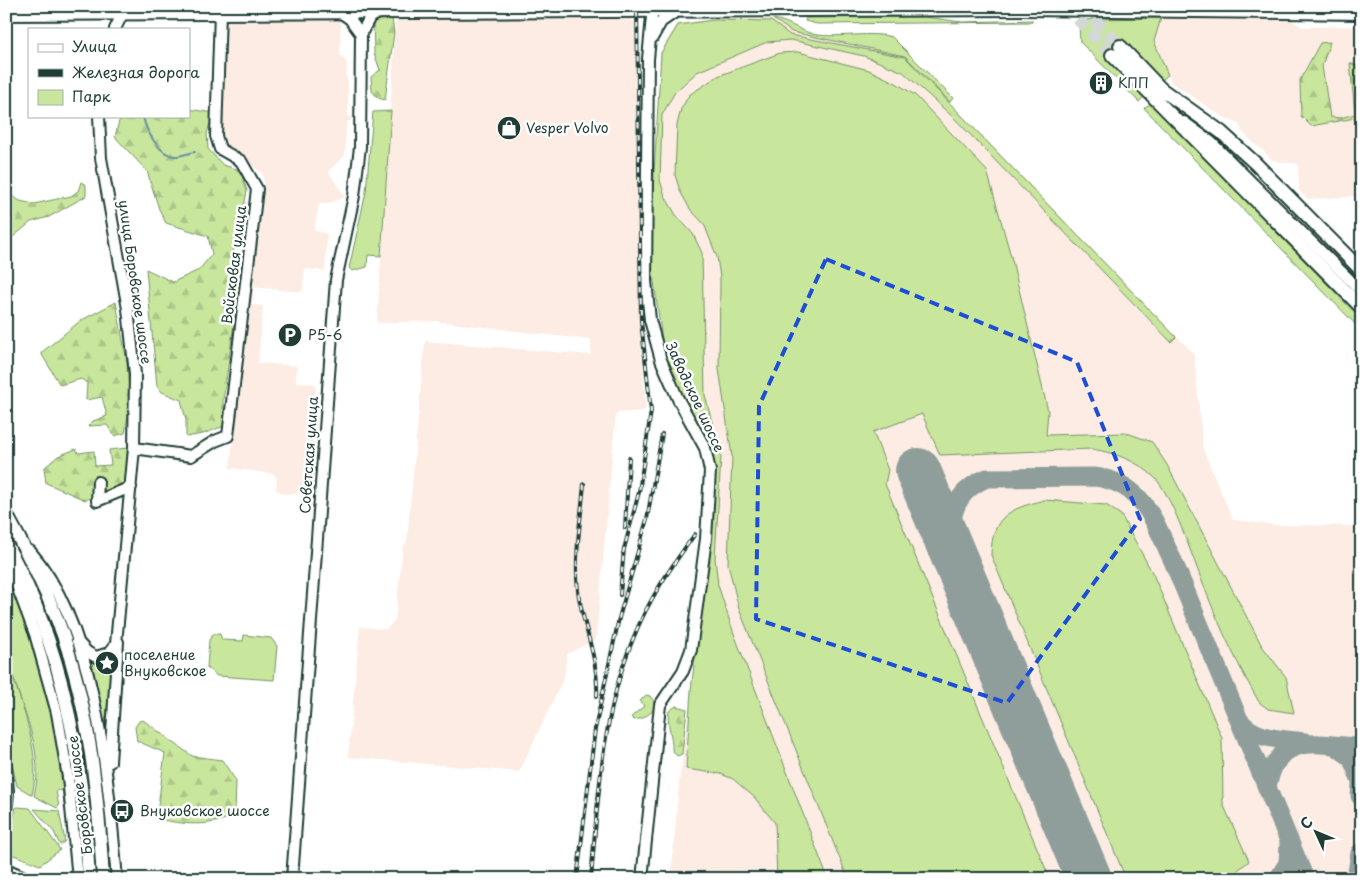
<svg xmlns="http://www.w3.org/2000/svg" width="1368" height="885" viewBox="0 0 1368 885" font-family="'Playpen Sans',sans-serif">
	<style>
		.built { fill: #fcece4 }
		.green { fill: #c9e69d; stroke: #749268 }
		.forest { fill: url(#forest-firs); stroke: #749268 }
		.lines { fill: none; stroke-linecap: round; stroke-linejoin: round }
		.stream { stroke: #658fa4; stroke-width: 2 }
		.taxiway { stroke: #8f9e9a; stroke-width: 19 }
		.runway { stroke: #8f9e9a; stroke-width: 46 }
		.major-tunnel { stroke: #d2d8d6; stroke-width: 12; stroke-dasharray: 12 6; stroke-linecap: butt }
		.minor-casing { stroke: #1f3d34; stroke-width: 14 }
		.major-casing { stroke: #1f3d34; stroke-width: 16 }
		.minor { stroke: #fff; stroke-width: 10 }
		.major { stroke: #fff; stroke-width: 12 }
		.rail-casing { stroke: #1f3d34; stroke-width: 4 }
		.rail { stroke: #fff; stroke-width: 2; stroke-dasharray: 5.5; stroke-linecap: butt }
		.marked { fill: none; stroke: #1d4ed8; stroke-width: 4; stroke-dasharray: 10 6; stroke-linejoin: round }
		.labels { text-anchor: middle; stroke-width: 5; stroke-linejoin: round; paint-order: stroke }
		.poi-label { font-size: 14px; fill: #1f3d34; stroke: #fff; text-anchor: start }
		.street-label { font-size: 14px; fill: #1f3d34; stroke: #fff }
	</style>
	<defs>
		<pattern id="forest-firs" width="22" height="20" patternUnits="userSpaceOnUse" patternTransform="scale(1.25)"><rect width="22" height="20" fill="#c9e69d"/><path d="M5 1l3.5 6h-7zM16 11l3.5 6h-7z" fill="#acc688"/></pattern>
	</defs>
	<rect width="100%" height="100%" fill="#fff"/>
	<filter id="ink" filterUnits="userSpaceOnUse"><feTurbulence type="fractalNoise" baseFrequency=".02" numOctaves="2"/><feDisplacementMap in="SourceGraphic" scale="10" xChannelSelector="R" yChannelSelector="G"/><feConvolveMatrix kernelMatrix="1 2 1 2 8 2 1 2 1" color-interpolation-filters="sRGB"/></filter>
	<g filter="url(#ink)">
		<path class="built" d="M225,17H341L340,55L347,63L346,78L348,81V116L352,117L351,121H348L346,127L345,155L328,171L345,197L327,204H319L314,230L327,234L325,271L305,269L302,292L254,287L252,305L263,306L258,363L297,366L296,382L316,384L310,492L285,494L276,490L277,478L273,474L230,468L250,265L258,200L264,183L263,174L221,140Z
			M631,17L632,21H635L639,317L646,408L644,411L616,413L596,639L567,654L564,678L519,772L348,757L360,627L386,629L395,620L403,547L407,541L425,341L591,355V340L435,321L377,323L396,18Z
			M1161,18L1292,20L1302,27L1362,26V196L1308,199L1299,191L1298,164L1274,161L1243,133L1239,124L1223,117L1171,82L1154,41Z
			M713,19H773L792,32L905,56L1194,354L1203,449L1233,520L1275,525L1362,526V879H671L679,783L716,520L657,229L660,52L677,24Z"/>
		<path class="green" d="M925,17L962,22L1033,20L1032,22L817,24L805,21L806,18Z
			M1161,18L1154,41L1168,75L1162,80L1125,42L1145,96L1139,102L1080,42L1079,25L1082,21L1092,19Z
			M773,19C789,21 801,32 817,35C839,38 873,31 892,37L953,98L950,102L905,56L792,32Z
			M713,20L771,21L790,35L905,57L1176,337L1171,342L954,118L903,72L864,56L791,40L767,42L697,72L675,92L662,115L660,180L665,196L676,215L693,234L702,253L705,395L721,457L715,558L718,585L733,631L828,879H777L775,823L754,797L733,779L721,774L686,769L691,690L709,541L712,465L664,354L651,260V226L661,53L678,25Z
			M798,52L869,70L896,83L915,95L987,171L1012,260L1048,411L1046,435L1127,433L1152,442L1167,465L1262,646L1286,677L1294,713L1268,709L1259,702C1240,669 1223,634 1209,599C1197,571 1173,495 1154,477C1136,460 1115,453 1092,449L940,455L922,414L873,432L888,470L885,484L1050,879H848L739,609L728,564L732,456L719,369L720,278L717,257L704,224L690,209L680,191L675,175L677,125L681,109L689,95L718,76L780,53Z
			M1151,103L1362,320V331L1144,108Z
			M391,111L381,256L368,255L367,267L352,271L349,268L366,192L373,112Z
			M1044,500L1106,505L1121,515L1153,574L1222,738L1223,804L1249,861L1227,879H1126L991,555C992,515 1010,509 1044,500Z
			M6,571L39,663L52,713L71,846L62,790L56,791L59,806L57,808L34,796C47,745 14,697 6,648C3,624 6,596 6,571Z
			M213,634H220L222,640L243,641L244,635L271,638L277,646L274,680L217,676L207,668L209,640Z
			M6,654C18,696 43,753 32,795L17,786L6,738Z
			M112,658L105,727L89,661H100Z
			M16,807L30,808L57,845L60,850L40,865L6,852Z
			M34,809L59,811L65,841L60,845L54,832Z"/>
		<path class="forest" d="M382,18H392L394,33L385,100L378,98L372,91L371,77L380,70L374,53L373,22Z
			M1330,42L1322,66L1330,117L1340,118L1355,114L1350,63L1357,66L1362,111L1355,118L1311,126L1301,116L1300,80L1320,43Z
			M189,109L213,113L207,133L208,149L223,165L240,170L247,191L241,223L230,263L240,282L223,401L224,426L203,434L186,437V420L181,400L162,392L157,386L146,269L173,282L199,270L212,254L208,236L166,223L159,209L147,171L115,137L119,121L128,116H189Z
			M81,182L86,185V196L49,217L31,222L13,237L6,231V192L20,201L34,204L71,196L78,191Z
			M116,302L127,363L130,403L125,433L114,436L107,425L88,426L93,421L107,416L102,397L86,400L87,383L81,379L60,385L41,353L80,321Z
			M128,448L127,487L85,500L46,483L44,468L58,456L76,449L78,453L94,451L95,466L111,465L109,450Z
			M646,695L650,696L654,701L653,711L643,718L634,720L631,717L644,706L640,701Z
			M676,706L687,709L682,754L677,756L672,750C673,738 666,722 669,711Z
			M143,720L192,756L222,760L236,781L235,814C215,827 186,825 163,820L158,806L165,753L137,741L135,727L139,721Z"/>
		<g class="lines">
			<path class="stream" d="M143,116C145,130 160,156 175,156C181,156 189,153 195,152"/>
			<path class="taxiway" d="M953,551C948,518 953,492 987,478L1094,477C1144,482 1154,522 1173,561L1305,879
				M1240,721C1256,740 1281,739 1305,742
				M1336,746L1351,757L1360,779
				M1267,788C1276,731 1319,744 1362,748
				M1360,796L1362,775
				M1278,879L1288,863L1289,843
				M1356,879L1360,853"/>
			<path class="runway" d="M918,471L1089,879"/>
			<path class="major-tunnel" d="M1065,6L1112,55
				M1082,6L1120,46"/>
			<g class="minor-casing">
				<path id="minor" d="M340,12L350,19L361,34
					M115,29L126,6
					M652,38L661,22L677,11
					M1184,122L1211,142L1362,292
					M134,448L191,456L215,441L228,436L257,189L241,161L220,149L216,136L220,12
					M98,482L97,501L131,487
					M8,551L9,565L35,634L57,713L68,777L78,879
					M30,551C97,627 108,781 117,879
					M77,641L87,652L96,657L109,653L116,644L134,448L135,374L128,309L101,158L99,116
					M110,762L118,642
					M6,767L8,791L6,818
					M6,869L29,879
					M292,879L336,280L354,196L360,147L361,34L370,17L380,12
					M642,879L660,705L683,671L691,650L706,539L710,471L705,448L678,399L661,360L650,320L646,281L648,59L653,6"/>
			</g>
			<g class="major-casing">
				<path id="major" d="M6,14L1023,9L1362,13
					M1120,46L1161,89L1221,132L1255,163L1362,271
					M1112,55L1362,308
					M6,514C27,552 48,593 63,635C90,714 98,796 103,879
					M6,544C64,647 83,762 89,879"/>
			</g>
			<use href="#minor" class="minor"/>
			<use href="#major" class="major"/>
			<g class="rail-casing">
				<path id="rail" d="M584,484C581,519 574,556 578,591C583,627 599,659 597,696
					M625,528L629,458
					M623,553L639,492L651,411L641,321L637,6
					M620,595L624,548
					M577,879L595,729L619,618L647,519L662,434
					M591,879C598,798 602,714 633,639C648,600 671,567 695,534"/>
			</g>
			<use href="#rail" class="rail"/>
		</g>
	</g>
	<path class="marked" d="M826,259L1077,362L1140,519L1007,703L756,619L759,406Z"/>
	<defs>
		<g id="building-disc" transform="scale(1.25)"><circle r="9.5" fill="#1f3d34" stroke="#fff"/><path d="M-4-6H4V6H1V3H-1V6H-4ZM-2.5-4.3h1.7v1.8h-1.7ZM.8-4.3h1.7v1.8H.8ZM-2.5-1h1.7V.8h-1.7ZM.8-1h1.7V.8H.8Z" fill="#fff"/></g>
		<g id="shop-disc" transform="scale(1.25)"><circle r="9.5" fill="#1f3d34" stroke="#fff"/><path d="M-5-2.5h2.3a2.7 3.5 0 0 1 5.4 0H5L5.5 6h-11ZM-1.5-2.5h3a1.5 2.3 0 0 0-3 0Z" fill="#fff"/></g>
		<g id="parking-disc" transform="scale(1.25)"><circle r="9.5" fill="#1f3d34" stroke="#fff"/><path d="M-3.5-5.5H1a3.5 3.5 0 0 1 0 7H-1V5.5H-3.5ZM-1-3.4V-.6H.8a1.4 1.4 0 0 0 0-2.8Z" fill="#fff"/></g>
		<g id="sight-disc" transform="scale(1.25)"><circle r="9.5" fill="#1f3d34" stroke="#fff"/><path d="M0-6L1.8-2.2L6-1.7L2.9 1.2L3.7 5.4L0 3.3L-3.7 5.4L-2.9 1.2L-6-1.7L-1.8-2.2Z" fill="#fff"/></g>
		<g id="bus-disc" transform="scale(1.25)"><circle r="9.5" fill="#1f3d34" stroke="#fff"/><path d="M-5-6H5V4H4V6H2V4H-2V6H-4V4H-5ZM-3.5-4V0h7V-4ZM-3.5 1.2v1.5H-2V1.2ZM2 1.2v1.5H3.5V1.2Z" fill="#fff"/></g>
	</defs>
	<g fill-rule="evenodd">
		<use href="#building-disc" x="1101" y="83"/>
		<use href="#shop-disc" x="509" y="128"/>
		<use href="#parking-disc" x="290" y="335"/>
		<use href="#sight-disc" x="107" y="663"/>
		<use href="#bus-disc" x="122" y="811"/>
	</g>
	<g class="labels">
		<g class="poi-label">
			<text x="1118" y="88">КПП</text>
			<text x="526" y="133">Vesper Volvo</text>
			<text x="308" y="340">Р5-6</text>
			<text x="124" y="660">поселение<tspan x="124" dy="16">Внуковское</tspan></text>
			<text x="140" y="816">Внуковское шоссе</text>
		</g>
		<g class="street-label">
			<text transform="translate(234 265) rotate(-83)" y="5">Войсковая улица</text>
			<text transform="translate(135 282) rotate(82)" y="5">улица Боровское шоссе</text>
			<text transform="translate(695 397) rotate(65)" y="5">Заводское шоссе</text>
			<text transform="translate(309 455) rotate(-86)" y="5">Советская улица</text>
			<text transform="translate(80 795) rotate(-97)" y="5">Боровское шоссе</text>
		</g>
	</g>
	<rect width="1368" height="885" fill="none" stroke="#fff" stroke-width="25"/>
	<rect x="12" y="12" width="1343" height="860" fill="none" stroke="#1f3d34" stroke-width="2" filter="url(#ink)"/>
	<rect x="28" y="28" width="162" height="90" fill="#ffffff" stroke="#a5b1ae"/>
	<rect x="38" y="44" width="25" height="8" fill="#ffffff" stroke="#a5b1ae"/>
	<text x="72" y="52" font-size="15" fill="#1f3d34">Улица</text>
	<rect x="38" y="69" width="25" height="8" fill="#1f3d34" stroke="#a5b1ae"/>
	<text x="72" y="78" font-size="15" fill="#1f3d34">Железная дорога</text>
	<rect x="38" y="90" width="25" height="15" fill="#c9e69d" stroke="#a5b1ae"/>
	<text x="72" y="102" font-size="15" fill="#1f3d34">Парк</text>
	<g transform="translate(1316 832) rotate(314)" stroke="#ffffff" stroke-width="4" paint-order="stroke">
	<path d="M0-4L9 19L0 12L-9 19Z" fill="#1f3d34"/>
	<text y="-8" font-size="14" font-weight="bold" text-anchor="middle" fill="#1f3d34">С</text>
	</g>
</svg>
